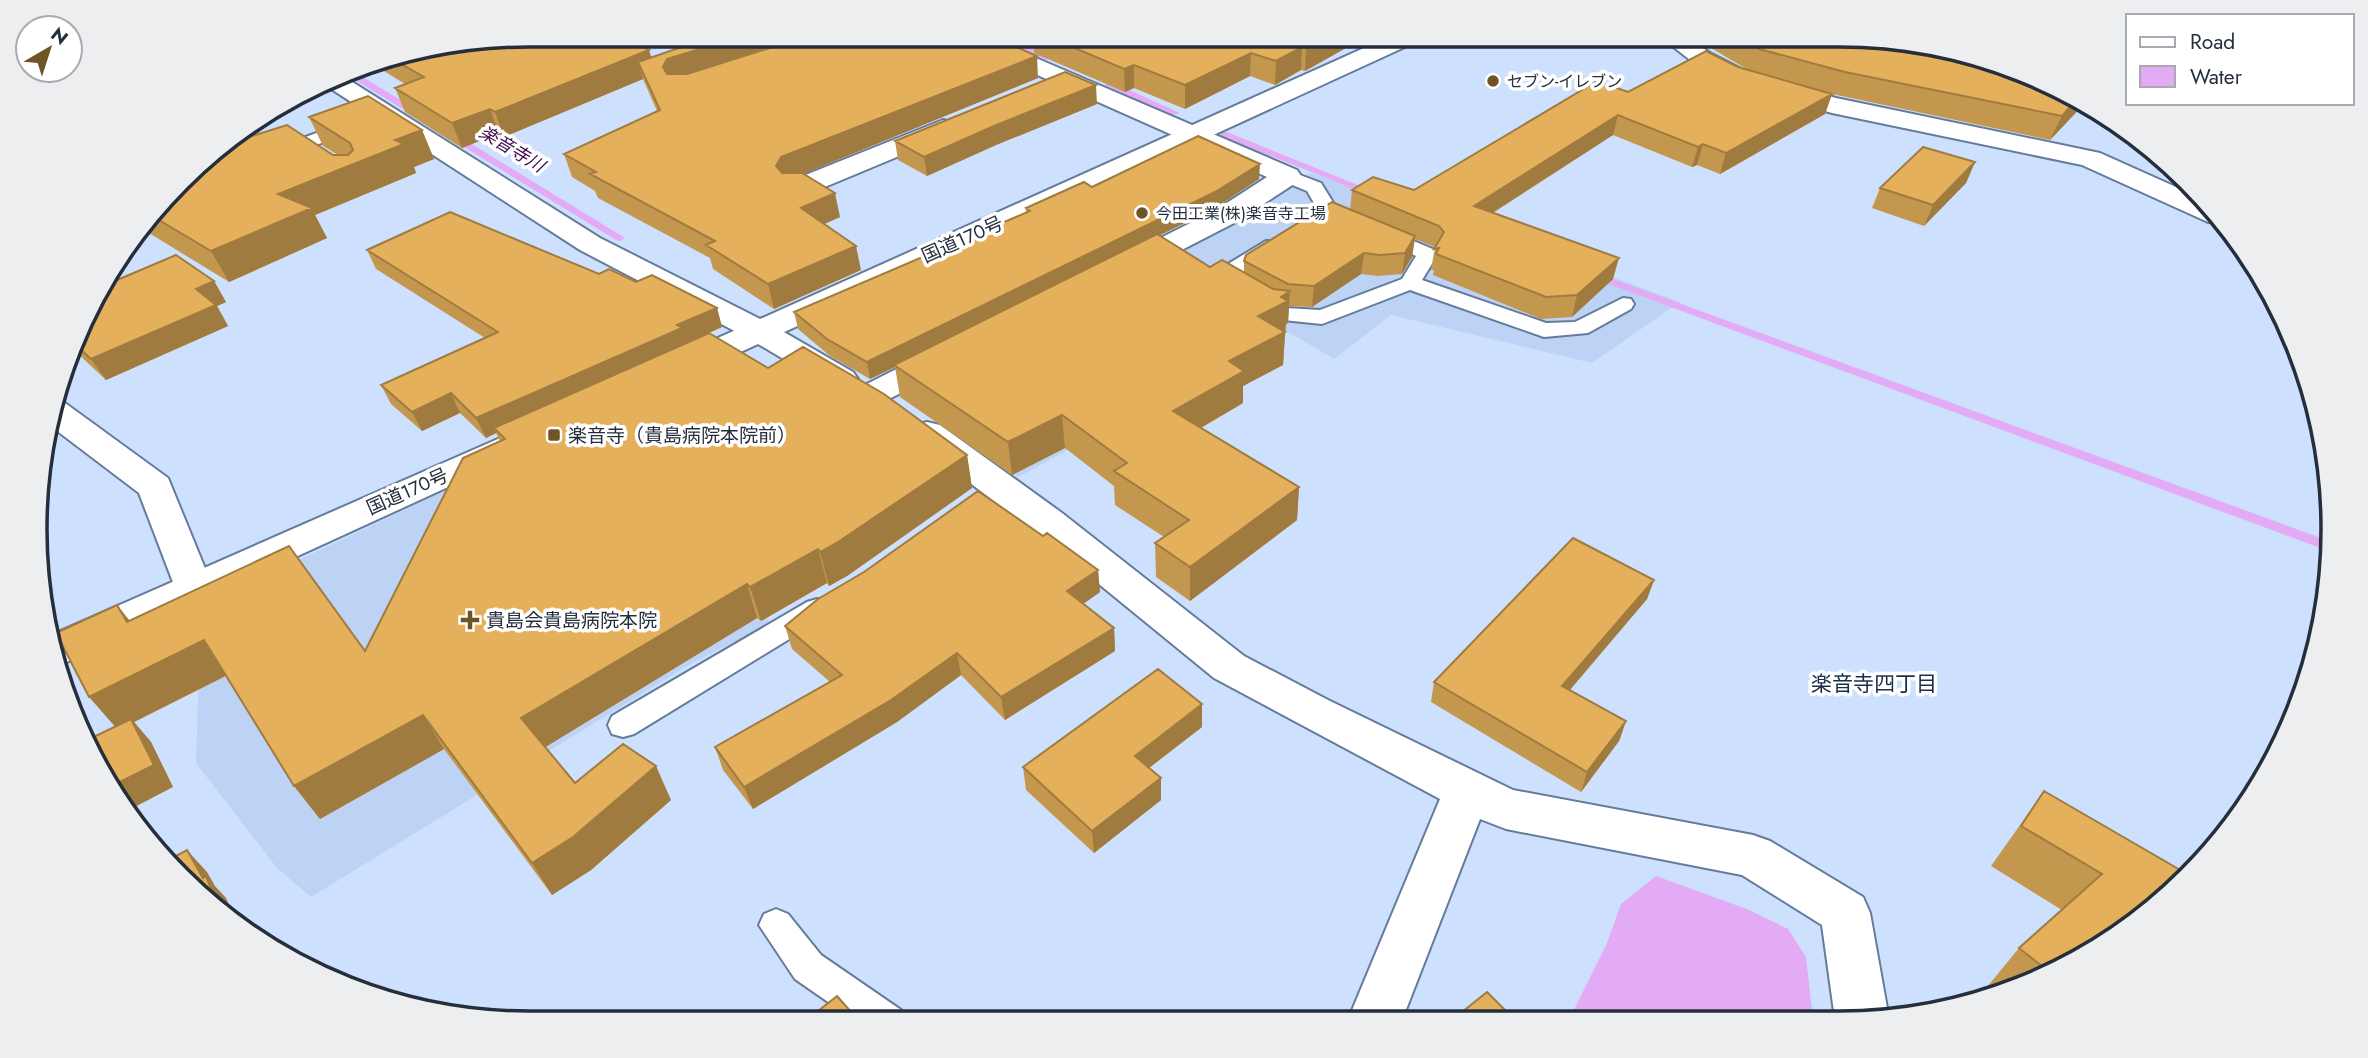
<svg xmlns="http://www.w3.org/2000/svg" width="2368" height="1058" viewBox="0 0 2368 1058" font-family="Jost,'Noto Sans JP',sans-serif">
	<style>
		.built { fill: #bdd3f5 }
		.water { fill: #e3aaf5 }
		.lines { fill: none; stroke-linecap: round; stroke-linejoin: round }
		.stream { fill: #e3aaf5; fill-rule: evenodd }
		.lane-casing { stroke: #657b9c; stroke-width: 4 }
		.street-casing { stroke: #657b9c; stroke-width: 4 }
		.highway-casing { stroke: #657b9c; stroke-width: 4 }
		.lane { fill: #fff; fill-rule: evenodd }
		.street { fill: #fff; fill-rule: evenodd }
		.highway { fill: #fff; fill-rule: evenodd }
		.wall { fill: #c4974e }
		.shaded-wall { fill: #a07b40 }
		.building { fill: #e4b05b; stroke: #a07b40; stroke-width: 2 }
		.poi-dot { fill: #6f5426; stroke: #fff; stroke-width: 2.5 }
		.labels { text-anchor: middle; stroke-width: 7; stroke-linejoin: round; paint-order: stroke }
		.far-poi-label { font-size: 16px; fill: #242e3c; stroke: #fff; text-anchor: start }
		.far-water-label { font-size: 18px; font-style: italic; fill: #420e50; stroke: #fff }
		.street-label { font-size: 19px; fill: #242e3c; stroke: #fff }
		.poi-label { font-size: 19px; fill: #242e3c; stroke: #fff; text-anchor: start }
		.neighbourhood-label { font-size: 21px; fill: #192c48; stroke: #fff }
		.rim { fill: none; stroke: #242e3c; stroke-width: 3.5 }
	</style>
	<rect width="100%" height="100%" fill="#cde1ff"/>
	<path class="built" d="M1310,173L1491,232L1680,302L1592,363L1391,315L1334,359L1288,332L1018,477L942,431L1035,383L1151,262Z
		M623,407L708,518L770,624L692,663L311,897L277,868L196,763L201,606Z"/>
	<path class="water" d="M1656,876L1747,909L1788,929L1806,957L1813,1019L1569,1020L1607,943L1621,904Z"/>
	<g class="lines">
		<path class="stream" d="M991,35H1002L1053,58L1046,60Z
			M351,70L422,113L424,115L416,117L344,73Z
			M1106,82H1112L1180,113L1172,115L1106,86Z
			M1221,132H1227L1380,194L1371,196L1221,136Z
			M451,135H457L625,238L620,241L616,240L451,139Z
			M1594,272L2332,542L2331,552L1590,277L1588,275Z"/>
		<g class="lane-casing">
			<path id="lane" d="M353,120L359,121L362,125L359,129L284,157H272L269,153L272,149Z
				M1287,170L1321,183L1339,212C1330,222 1313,234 1299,230L1296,226L1318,210L1307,191L1280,180L1278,176L1280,172Z
				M1380,227L1435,250L1438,254L1422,280L1546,323L1575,322L1623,298L1631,299L1634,304L1631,309L1588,333L1544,337L1410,290L1322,324L1273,319L1222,289L1218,285L1228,264L1266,241H1280L1283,245L1280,249L1244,271L1240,283L1286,308L1320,310L1402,279L1416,256L1373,237L1370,233L1373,229Z
				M817,599L827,602L831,609L827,616L634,734L623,737L612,734L608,725L612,716L807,602Z
				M776,909L788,914L821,955L901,1010L906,1022H857L795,979L759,925L764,914Z"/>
		</g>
		<g class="street-casing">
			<path id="street" d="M1658,35H1685L1710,53L1751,74L1836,98L2100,153L2205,200L2224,223L2208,222L2082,165L1832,113L1733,84L1694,63Z
				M989,38L1297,170L1301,176L1297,182L1236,222L1137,273L1126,276L1115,273L1111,267L1115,261L1216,210L1267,177L981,50L977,45L981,40Z
				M341,75L600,238L770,324L853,372L858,379L853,386L841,389L829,386L748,338L580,250L322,83Z
				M943,120L952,122L956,128L952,134L808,194L798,196L788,194L784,188L788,182Z
				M944,348L956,351L961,358L956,365L881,403L869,406L857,403L852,396L857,389L932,351Z
				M56,401L65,403L168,478L213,588L207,598L193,602L179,598L139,493L48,424Z
				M927,422L940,425L1062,513L1244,656L1328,700L1513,790L1753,835L1770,841L1863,897L1870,913L1889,1019H1835L1822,925L1742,875L1506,829L1480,819L1402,1020H1348L1440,799L1214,678L1034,531L914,441L909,433L914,425Z"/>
		</g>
		<g class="highway-casing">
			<path id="highway" d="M1393,35H1424L1420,40L695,373L683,376L671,373L666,366L671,359Z
				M507,435L520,438L525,446L520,454L56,667L49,636Z"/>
		</g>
		<use href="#lane" class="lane"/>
		<use href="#street" class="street"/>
		<use href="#highway" class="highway"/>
	</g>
	<path class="wall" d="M529,35L652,58L1038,78L802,174L840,217L824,224L861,270L774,309L713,269L710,258L598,198L595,191L572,177L564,154L657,111L643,79L504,137L499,133L462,148L405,112L395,88L405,84L379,68L376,60Z
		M1033,35H1369L1305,71L1301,70L1275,85L1250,76L1185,109L1134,88L1125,92L1034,53Z
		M1695,35H1839L2085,103L2050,140L1832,94L1825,114L1720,174L1697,165L1692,167L1613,135L1493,213L1613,279L1572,317L1541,319L1433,275L1434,270H1431L1435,247L1415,239L1412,257L1402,274L1378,276L1361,274L1312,307L1289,306L1288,323L1286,324L1285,334L1283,365L1243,386V403L1201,428L1299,487L1297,520L1190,601L1156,577L1155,543L1164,537L1115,505L1114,486L1065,448L1012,475L900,397L895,367L870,379L830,356L798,329L794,312L1026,212V208L1092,187L1259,179L1215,208L1159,235L1210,267L1244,272V261L1350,210L1352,190H1414L1628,92L1738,67L1750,71L1694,38Z
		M1097,104L996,145L927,176L898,160L895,141Z
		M309,117L422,130L434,159L414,167L416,173L315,215L327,238L229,282L144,230L204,157L338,155L323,146Z
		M1975,162L1966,183L1924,226L1872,208L1880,188Z
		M367,250L599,274L636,282L717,308L722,327L709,333L768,368L967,455L972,488L847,576L829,586L827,583L761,621L757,618L545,747L575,783L671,800L591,870L552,895L444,749L320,819L294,786L226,676L134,722L151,742L173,787L115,727L117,605L129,620L365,651L500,441L496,433L486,438L460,413L422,431L391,404L381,385L485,338L376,269Z
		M214,281L226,302L217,306L228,326L106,380L75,351L101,282Z
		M1043,536L1098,570L1100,592L1083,604L1114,628L1115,651L1005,720L961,675L897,722L753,809L723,770L715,747L830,682L792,649L785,626Z
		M1654,580L1647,599L1570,690L1626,721L1619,741L1581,792L1431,702L1434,682Z
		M1202,727L1149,768L1161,778V800L1094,853L1026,790L1023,767Z
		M2044,791L2140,921L2028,985L1996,994L1987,987L2019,948L2062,910L1991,866Z"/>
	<path class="shaded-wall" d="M745,35H817L669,89L663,67L667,59Z
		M1330,35H1369L1305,71L1306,48Z
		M1302,47L1301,70L1275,85L1276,61Z
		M649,50L656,73L638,62L643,79L504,137L495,112Z
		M1251,53L1250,76L1185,109V85Z
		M1037,56L1038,78L786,181L776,166L781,157Z
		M1134,65V88L1125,92L1124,69Z
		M1096,85L1097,104L996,145L927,176L924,157L994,126Z
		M1832,94L1825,114L1720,174L1726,153Z
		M2077,99L2085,103L2050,140L2062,116Z
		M490,109L499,133L462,148L452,123Z
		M1618,115L1613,135L1470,227L1474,206Z
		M422,130L434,159L414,167L416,173L315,215L327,238L229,282L211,251L278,194L395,140Z
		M1703,144L1697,165L1692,167L1698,147Z
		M1975,162L1966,183L1924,226L1933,205Z
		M1260,164L1259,179L1215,208L896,366L894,365L895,367L870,379L867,362Z
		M835,193L840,217L806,232L801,208Z
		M1415,236L1412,257L1402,274L1405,253Z
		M856,246L861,270L774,309L768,284Z
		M1364,253L1361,274L1312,307L1314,286Z
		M1619,258L1613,279L1572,317L1577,295Z
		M214,281L226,302L217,306L228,326L106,380L91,359L196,289Z
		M1290,291L1288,323L1286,324L1285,334L1283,365L1243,386V403L1173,444V411L1229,361L1258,316L1281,297Z
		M717,308L722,327L494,428L496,433L486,438L476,418L677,325Z
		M451,393L460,413L422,431L412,412Z
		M1062,415L1065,448L1012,475L1008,442Z
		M967,455L972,488L847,576L829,586L820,552Z
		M1299,487L1297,520L1190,601V567Z
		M818,549L827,583L761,621L750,587Z
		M1098,570L1100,592L1069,614L1067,591Z
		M1654,580L1647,599L1556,706L1562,686Z
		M747,584L757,618L539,751L521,718Z
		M117,605L144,639L127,622Z
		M1114,628L1115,651L1005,720L1001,697Z
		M204,640L229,674L134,722L151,742L173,787L129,810L110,787L118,730L89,697Z
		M957,653L961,675L897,722L753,809L744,787Z
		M1202,704V727L1136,778L1135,756Z
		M423,715L444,749L320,819L294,786Z
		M1626,721L1619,741L1581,792L1587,772Z
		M656,766L671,800L591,870L552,895L532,863Z
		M1161,778V800L1094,853L1092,831Z
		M187,850L207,872L215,886L226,898L235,920L219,910L203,878Z"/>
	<path class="building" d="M529,35H620L649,50L495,112L490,109L452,123L395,88L424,77L391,58Z
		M716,35H745L667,59L663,67L667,74H687L811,35H988L1037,56L781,157L776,166L782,173H802L835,193L801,208L856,246L768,284L706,245L715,241L590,174L596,172L564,154L660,110L638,62Z
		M1044,35H1330L1306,48L1302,47L1276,61L1251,53L1185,85L1134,65L1124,69Z
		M1735,35H1839L1936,45L2028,72L2077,99L2062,116L1845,72L1759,49Z
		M1706,51L1738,67L1832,94L1726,153L1703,144L1698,147L1618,115L1474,206L1619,258L1577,295L1546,297L1436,254L1439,248L1434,249L1444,232L1439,226L1352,190L1373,177L1414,190L1597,81L1628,92Z
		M1065,72L1096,85L994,126L924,157L895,141Z
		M368,96L422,130L395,140L404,144L278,194L312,208L211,251L154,217L204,157L220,146L287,125L333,155H348L353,150L350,143L309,117Z
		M1198,136L1260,164L1215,192L867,362L827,339L794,312L1030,211L1026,208L1084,182L1092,187Z
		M1923,147L1975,162L1933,205L1880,188Z
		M1332,202L1415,236L1405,253L1380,255L1364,253L1314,286L1288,284L1244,261L1246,255Z
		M450,212L599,274L609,269L636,282L652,275L717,308L677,325L682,328L476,418L451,393L412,412L381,385L498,332L367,250Z
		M1157,234L1210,267L1222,260L1273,289L1290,291L1281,297L1288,301L1258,316L1285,332L1229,361L1244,371L1173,411L1299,487L1190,567L1155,543L1189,520L1114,471L1127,463L1062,415L1008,442L894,365Z
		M176,255L214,281L196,289L216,305L91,359L77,346L101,282L104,279L110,283Z
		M709,333L768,368L803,347L884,394L967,455L838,542L820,552L818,549L750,587L747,584L521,718L575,783L623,744L656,766L573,837L532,863L423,715L294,786L204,640L89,697L56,633L117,605L127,622L289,546L365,651L463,458L505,439L494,428Z
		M978,491L1043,536L1047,533L1098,570L1067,591L1114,628L1001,697L957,653L891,700L744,787L715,747L842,675L785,626L818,599L864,572Z
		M1573,538L1654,580L1562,686L1626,721L1587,772L1434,682Z
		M1158,669L1202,704L1135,756L1161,778L1092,831L1023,767Z
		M131,719L154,765L110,787L101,776L85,741Z
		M2044,791L2187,874L2140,921L2039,979L2048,971L2019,948L2102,874L2021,826Z
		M187,850L203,878L206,876L219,910L204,901L170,859Z
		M1487,992L1515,1020H1452Z
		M837,996L860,1022H804Z
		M1233,1015L1241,1021H1228Z"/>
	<g class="poi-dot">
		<circle cx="1493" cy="81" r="7"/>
		<circle cx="1142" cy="213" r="7"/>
		<rect x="547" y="428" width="14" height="14" rx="3.5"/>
		<path d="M466.5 609.5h7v7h7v7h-7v7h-7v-7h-7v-7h7z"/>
	</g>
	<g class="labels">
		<g class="far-poi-label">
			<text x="1507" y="87">セブン-イレブン</text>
			<text x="1156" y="219">今田工業(株)楽音寺工場</text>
		</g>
		<g class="far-water-label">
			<text transform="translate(512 149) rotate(31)" y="6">楽音寺川</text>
		</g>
		<g class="street-label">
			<text transform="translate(962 239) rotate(-24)" y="7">国道170号</text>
			<text transform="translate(407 491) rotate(-24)" y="7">国道170号</text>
		</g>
		<g class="poi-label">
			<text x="568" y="442">楽音寺（貴島病院本院前）</text>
			<text x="486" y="627">貴島会貴島病院本院</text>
		</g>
		<g class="neighbourhood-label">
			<text x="1874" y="691">楽音寺四丁目</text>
		</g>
	</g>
	<path d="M0 0H2368V1058H0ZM529 47H1839A482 482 0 0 1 2321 529V529A482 482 0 0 1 1839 1011H529A482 482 0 0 1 47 529V529A482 482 0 0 1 529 47Z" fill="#edeeef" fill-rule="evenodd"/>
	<path class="rim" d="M529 47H1839A482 482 0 0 1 2321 529V529A482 482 0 0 1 1839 1011H529A482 482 0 0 1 47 529V529A482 482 0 0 1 529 47Z"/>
	<rect x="2126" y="14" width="228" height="91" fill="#ffffff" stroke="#a7abb1" stroke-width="2"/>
	<rect x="2140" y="37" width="35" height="10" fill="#ffffff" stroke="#a7abb1" stroke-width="2"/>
	<text x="2190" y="49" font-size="21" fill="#242e3c">Road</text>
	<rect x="2140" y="66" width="35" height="21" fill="#e3aaf5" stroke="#a7abb1" stroke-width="2"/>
	<text x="2190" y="84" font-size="21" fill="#242e3c">Water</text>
	<g transform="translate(49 49) rotate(39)"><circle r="33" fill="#ffffff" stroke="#a7abb1" stroke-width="2"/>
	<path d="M0-5L12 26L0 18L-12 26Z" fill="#6f5426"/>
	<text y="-10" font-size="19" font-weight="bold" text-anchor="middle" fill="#242e3c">N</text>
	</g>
</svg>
